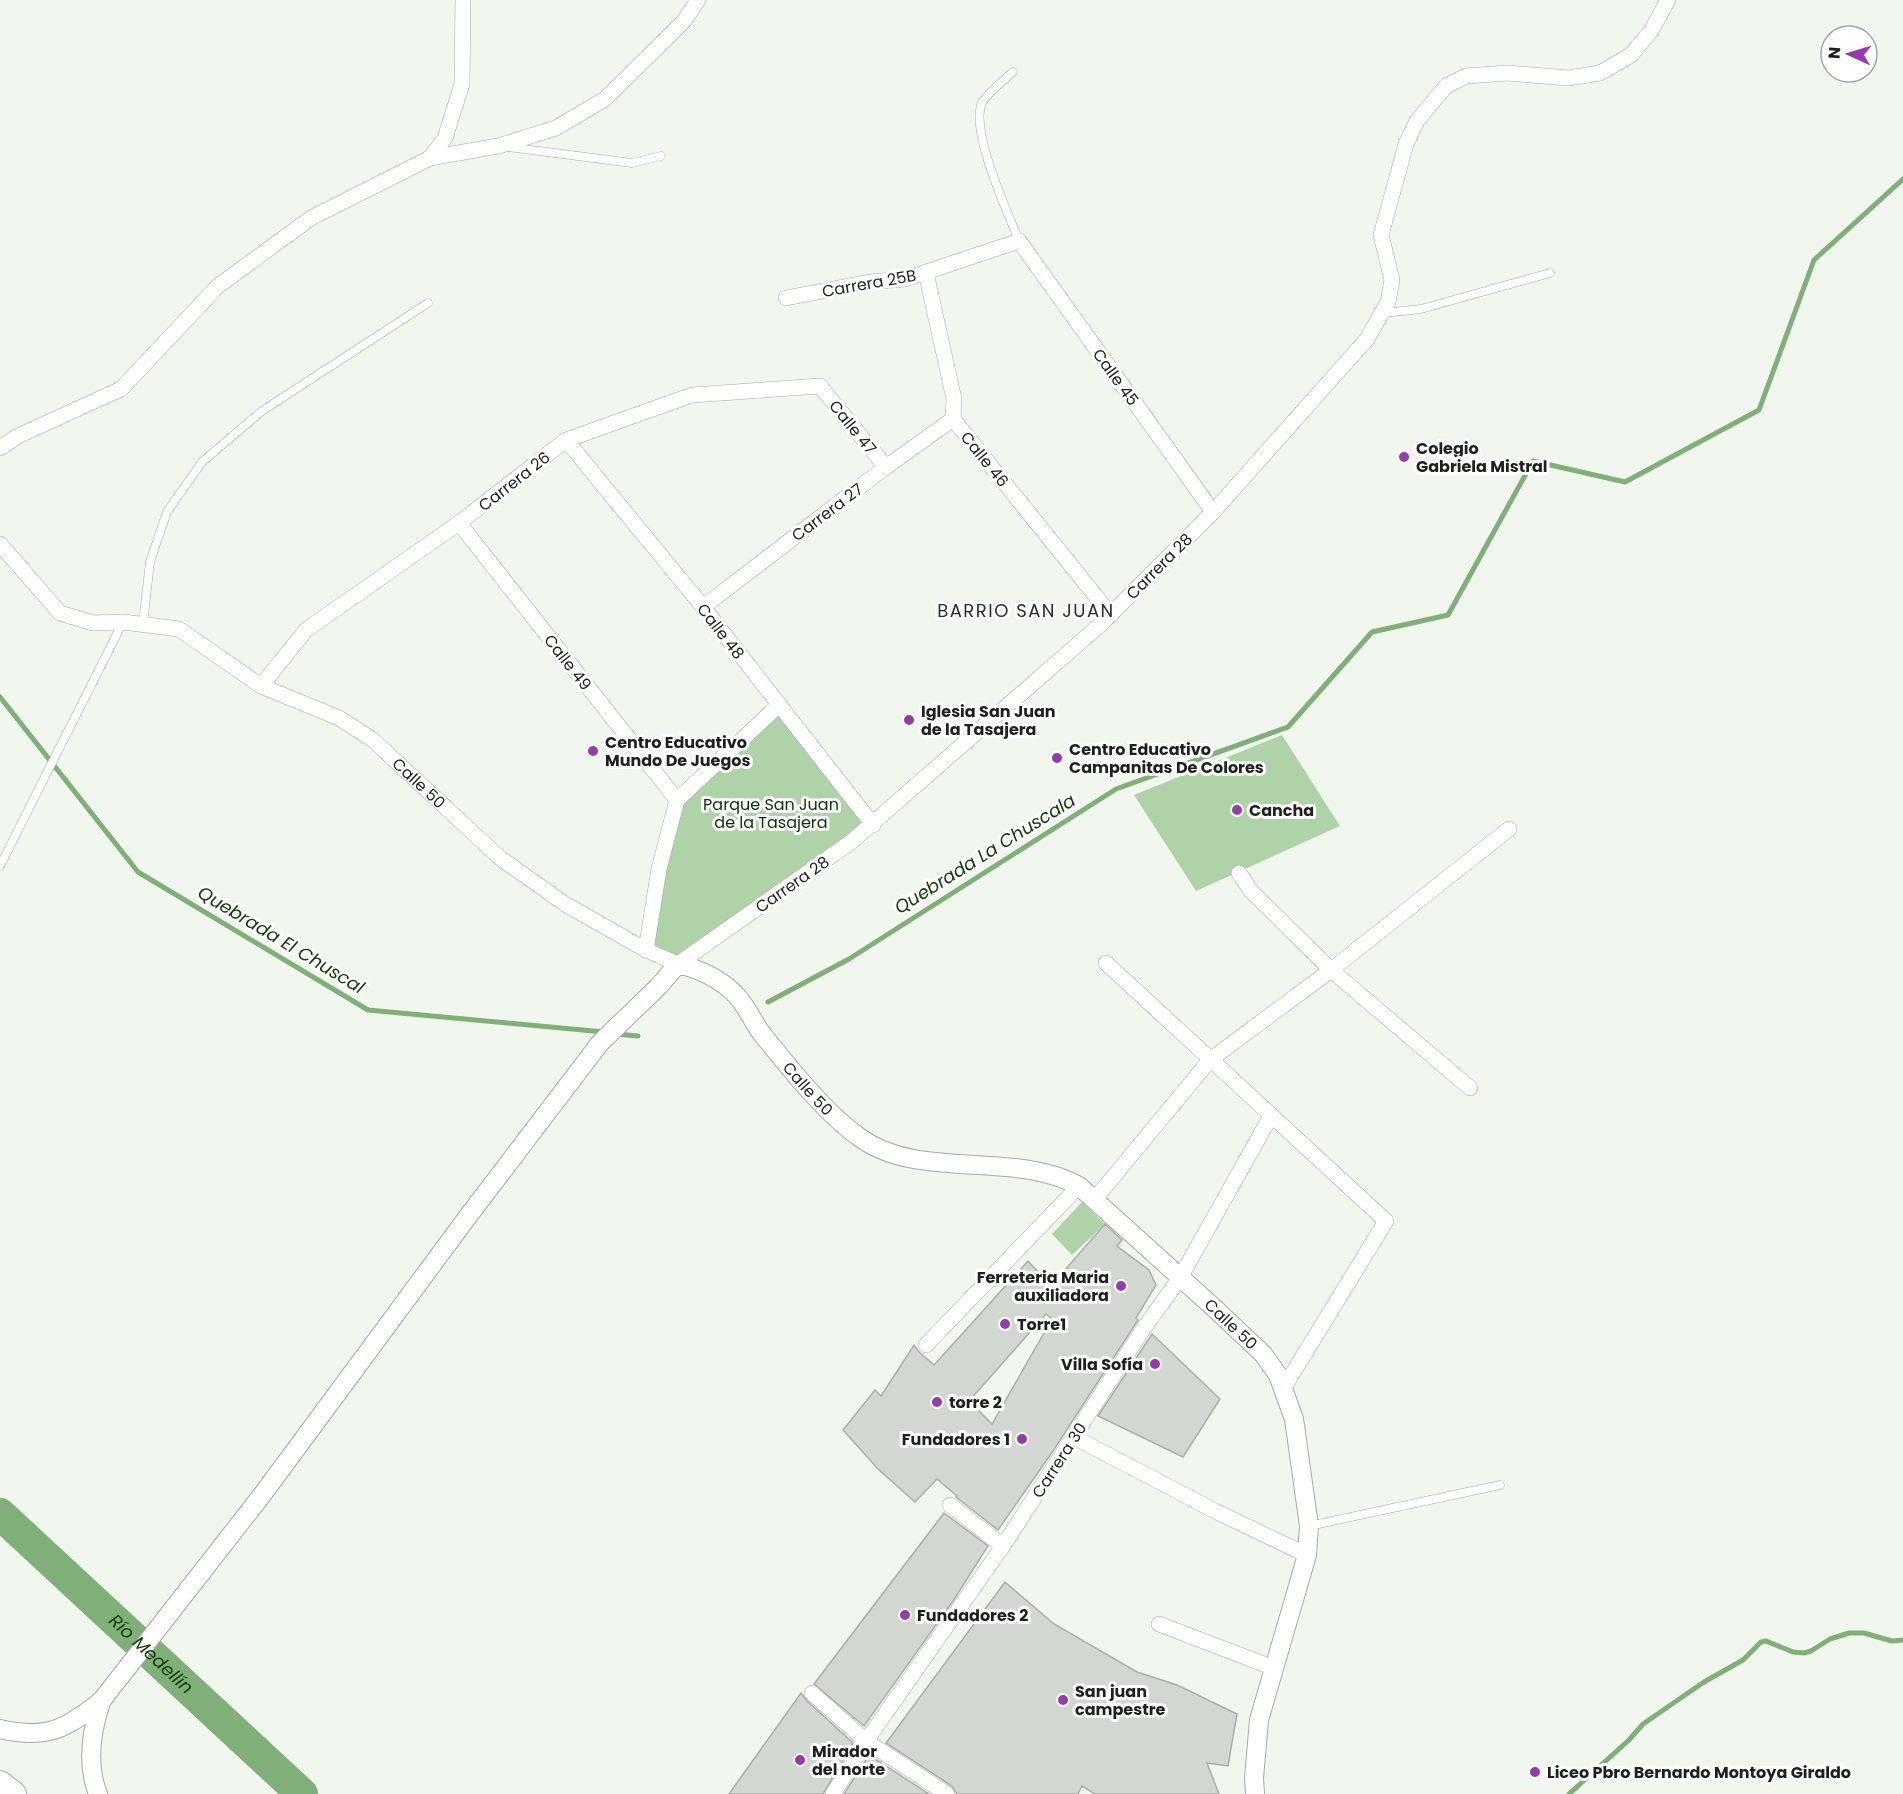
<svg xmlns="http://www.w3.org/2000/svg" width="1903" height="1794" viewBox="0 0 1903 1794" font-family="Poppins,sans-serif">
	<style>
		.green { fill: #afd2a9 }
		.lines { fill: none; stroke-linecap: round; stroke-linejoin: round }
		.stream { stroke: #81af79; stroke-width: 5 }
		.river { stroke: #81af79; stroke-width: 32 }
		.building { fill: #d2d8d1; stroke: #a9afa8; stroke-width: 1.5; fill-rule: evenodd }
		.service-casing { stroke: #a6aca5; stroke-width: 9 }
		.minor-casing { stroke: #a6aca5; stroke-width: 16 }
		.tertiary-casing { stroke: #a6aca5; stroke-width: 20 }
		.trunk-casing { stroke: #a6aca5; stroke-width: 26 }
		.service { stroke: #fff; stroke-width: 8 }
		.minor { stroke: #fff; stroke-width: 15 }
		.tertiary { stroke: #fff; stroke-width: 18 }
		.trunk { stroke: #fff; stroke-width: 24 }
		.poi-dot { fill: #953ca8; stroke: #fff; stroke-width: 2 }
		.labels { text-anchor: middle; stroke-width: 6; stroke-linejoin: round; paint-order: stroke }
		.street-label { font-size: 16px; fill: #1e201e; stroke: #fff }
		.poi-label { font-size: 16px; font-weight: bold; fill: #1e201e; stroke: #fff; text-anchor: start }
		.park-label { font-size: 16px; fill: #023400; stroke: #fff }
		.neighbourhood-label { font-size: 18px; letter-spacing: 1.5px; fill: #292e29; stroke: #fff }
		.water-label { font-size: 18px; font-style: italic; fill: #0e3d05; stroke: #fff }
	</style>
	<rect width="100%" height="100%" fill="#f1f7ef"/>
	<path class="green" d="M780,708L872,824L690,965L659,954L649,939L679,802Z
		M1282,735L1340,826L1196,891L1134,795Z
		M1082,1202L1105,1224L1072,1255L1052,1234Z"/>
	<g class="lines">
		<path class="stream" d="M0,697L138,872L368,1010L604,1032
			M768,1002L849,959L1116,789L1288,727L1372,632L1448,615L1533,461L1625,482L1759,410L1814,260L1903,179
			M616,1034L638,1036
			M1569,1794L1629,1740L1643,1724L1704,1682L1743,1660L1761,1642L1766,1641L1793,1652L1804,1653L1811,1651L1830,1639L1849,1633H1864L1892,1641L1903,1640"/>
		<path class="river" id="s1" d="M0,1514L302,1794"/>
	</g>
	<path class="building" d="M1105,1224L1122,1240L1117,1246L1149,1270L1156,1285L1136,1318L1138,1320L1053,1451L998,1530L956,1497L957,1496L937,1479L915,1502L878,1469L843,1430L875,1390L881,1396L914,1345L919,1352L934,1365L1028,1261L1051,1286ZM1046,1314L1052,1319L992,1424L969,1401Z
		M1152,1334L1220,1399L1183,1457L1098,1416Z
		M944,1513L988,1546L953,1601L864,1726L814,1684Z
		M1005,1582L1054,1624L1137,1672L1177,1685L1237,1714L1228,1766L1207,1763L1219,1794H1095L1082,1786L1078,1794H957L952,1786L886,1743Z
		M801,1693L806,1700L853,1743L823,1794H729Z
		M869,1755L929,1794H844Z"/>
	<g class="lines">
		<g class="service-casing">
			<path id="service" d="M1013,72C1005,79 984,96 981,105C972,136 1007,210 1019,241
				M508,147L632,163L661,156
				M1383,313L1421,309L1550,273
				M143,624L150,562L167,512L202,462L262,411L428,303
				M0,866L123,622
				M1309,1526L1500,1485"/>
		</g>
		<g class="minor-casing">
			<g id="minor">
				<path d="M430,158L445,138L462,84L463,0"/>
				<path d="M926,273L954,399L953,419L1111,615"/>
				<path d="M786,298L870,282L905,279L1019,241L1213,512"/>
				<path d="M566,440L703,607L873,825"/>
				<path d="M0,448L18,436L121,389L218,286L311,218L430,158L498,146L556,128L605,99L684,21L698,0"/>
				<path d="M459,523L677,800"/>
				<path id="s2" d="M0,544L60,613L93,623L123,622L179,629L261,686L339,718L373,740L500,858L565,904L646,950L678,964L851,842L1101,624L1213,512L1367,339L1388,302L1392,280L1381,235L1406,144L1417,121L1446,86L1466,76L1507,73L1569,78L1600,73L1631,55L1651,31L1668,0"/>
				<path d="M703,607L886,467L953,419"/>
				<path d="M261,686L306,630L459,523L566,440L692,395L820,386L886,467"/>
				<path d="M1239,873L1251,891L1331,970L1470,1088"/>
				<path d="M646,950L659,869L677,800L779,705"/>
				<path d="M1106,963L1386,1221L1283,1389"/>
				<path d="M1094,1200L1210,1060L1331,970L1509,829"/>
				<path d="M926,1345L1079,1186"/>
				<path d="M1074,1437L1215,1511L1307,1555"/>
				<path d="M950,1505L1003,1546"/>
				<path d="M1159,1624L1274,1668"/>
				<path d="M812,1693L866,1741L947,1794"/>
				<path d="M833,1794L866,1741L1003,1546L1144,1328L1180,1278L1271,1116"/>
			</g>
		</g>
		<g class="tertiary-casing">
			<g id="tertiary">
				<path id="s3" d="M0,1729C46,1740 67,1729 102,1700L262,1495L469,1215L600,1043L659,986L678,964C699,969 721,979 737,996C747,1007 753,1022 762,1034C789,1067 824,1112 859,1137C918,1181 1015,1150 1079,1186L1212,1306L1263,1354L1278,1375L1294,1419L1309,1526L1307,1555L1259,1720L1254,1778L1255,1794"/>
				<path d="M98,1794C86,1764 91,1732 101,1702"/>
			</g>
		</g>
		<g class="trunk-casing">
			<path id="trunk" d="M0,1783L14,1794"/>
		</g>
		<use href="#service" class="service"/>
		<use href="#minor" class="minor"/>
		<use href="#tertiary" class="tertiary"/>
		<use href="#trunk" class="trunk"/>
	</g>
	<g class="poi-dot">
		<circle cx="1404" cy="457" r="6"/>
		<circle cx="909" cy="720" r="6"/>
		<circle cx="593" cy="751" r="6"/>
		<circle cx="1057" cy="758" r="6"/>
		<circle cx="1237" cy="810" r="6"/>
		<circle cx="1121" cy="1286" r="6"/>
		<circle cx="1005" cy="1324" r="6"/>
		<circle cx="1155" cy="1364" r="6"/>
		<circle cx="937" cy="1402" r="6"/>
		<circle cx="1022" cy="1439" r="6"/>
		<circle cx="905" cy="1615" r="6"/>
		<circle cx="1063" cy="1700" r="6"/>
		<circle cx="800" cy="1760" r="6"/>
		<circle cx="1535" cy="1772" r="6"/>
	</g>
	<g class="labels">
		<g class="street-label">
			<text transform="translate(869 283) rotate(-10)" y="6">Carrera 25B</text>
			<text transform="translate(1116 377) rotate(54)" y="6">Calle 45</text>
			<text transform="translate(853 427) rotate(51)" y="6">Calle 47</text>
			<text transform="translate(985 459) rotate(51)" y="6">Calle 46</text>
			<text transform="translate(514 481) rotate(-38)" y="6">Carrera 26</text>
			<text transform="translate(827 512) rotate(-37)" y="6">Carrera 27</text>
			<text transform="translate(1159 566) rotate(-45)" y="6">Carrera 28</text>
			<text transform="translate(721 631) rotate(52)" y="6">Calle 48</text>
			<text transform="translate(568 662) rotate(52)" y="6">Calle 49</text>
			<text dy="6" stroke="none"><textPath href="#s2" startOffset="500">Calle 50</textPath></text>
			<text transform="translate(792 884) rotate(-35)" y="6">Carrera 28</text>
			<text dy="6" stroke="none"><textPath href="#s3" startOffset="1232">Calle 50</textPath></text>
			<text dy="6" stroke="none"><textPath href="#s3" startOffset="1736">Calle 50</textPath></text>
			<text transform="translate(1059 1460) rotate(-57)" y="6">Carrera 30</text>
		</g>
		<g class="poi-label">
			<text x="1416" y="454">Colegio<tspan x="1416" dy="18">Gabriela Mistral</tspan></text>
			<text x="921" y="717">Iglesia San Juan<tspan x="921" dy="18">de la Tasajera</tspan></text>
			<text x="605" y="748">Centro Educativo<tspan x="605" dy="18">Mundo De Juegos</tspan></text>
			<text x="1069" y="755">Centro Educativo<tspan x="1069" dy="18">Campanitas De Colores</tspan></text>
			<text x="1249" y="816">Cancha</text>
			<text x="1109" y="1283" text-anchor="end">Ferreteria Maria<tspan x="1109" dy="18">auxiliadora</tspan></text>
			<text x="1017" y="1330">Torre1</text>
			<text x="1143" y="1370" text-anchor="end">Villa Sofía</text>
			<text x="949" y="1408">torre 2</text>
			<text x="1010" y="1445" text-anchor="end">Fundadores 1</text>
			<text x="917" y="1621">Fundadores 2</text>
			<text x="1075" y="1697">San juan<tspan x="1075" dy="18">campestre</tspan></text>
			<text x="812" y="1757">Mirador<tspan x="812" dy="18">del norte</tspan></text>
			<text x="1547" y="1778">Liceo Pbro Bernardo Montoya Giraldo</text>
		</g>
		<g class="park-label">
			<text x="771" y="810">Parque San Juan<tspan x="771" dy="18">de la Tasajera</tspan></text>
		</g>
		<g class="neighbourhood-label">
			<text x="1026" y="617">BARRIO SAN JUAN</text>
		</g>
		<g class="water-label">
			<text transform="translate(985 854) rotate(-32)" y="6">Quebrada La Chuscala</text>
			<text transform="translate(281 940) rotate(31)" y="6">Quebrada El Chuscal</text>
			<text dy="6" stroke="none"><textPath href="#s1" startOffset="206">Río Medellín</textPath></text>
		</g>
	</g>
	<g transform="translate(1849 54) rotate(274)"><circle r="28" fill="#ffffff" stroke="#a5a6a5" stroke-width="1.5"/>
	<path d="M0-4.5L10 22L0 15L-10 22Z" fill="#953ca8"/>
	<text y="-9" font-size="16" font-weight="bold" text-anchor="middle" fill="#1e201e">N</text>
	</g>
</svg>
